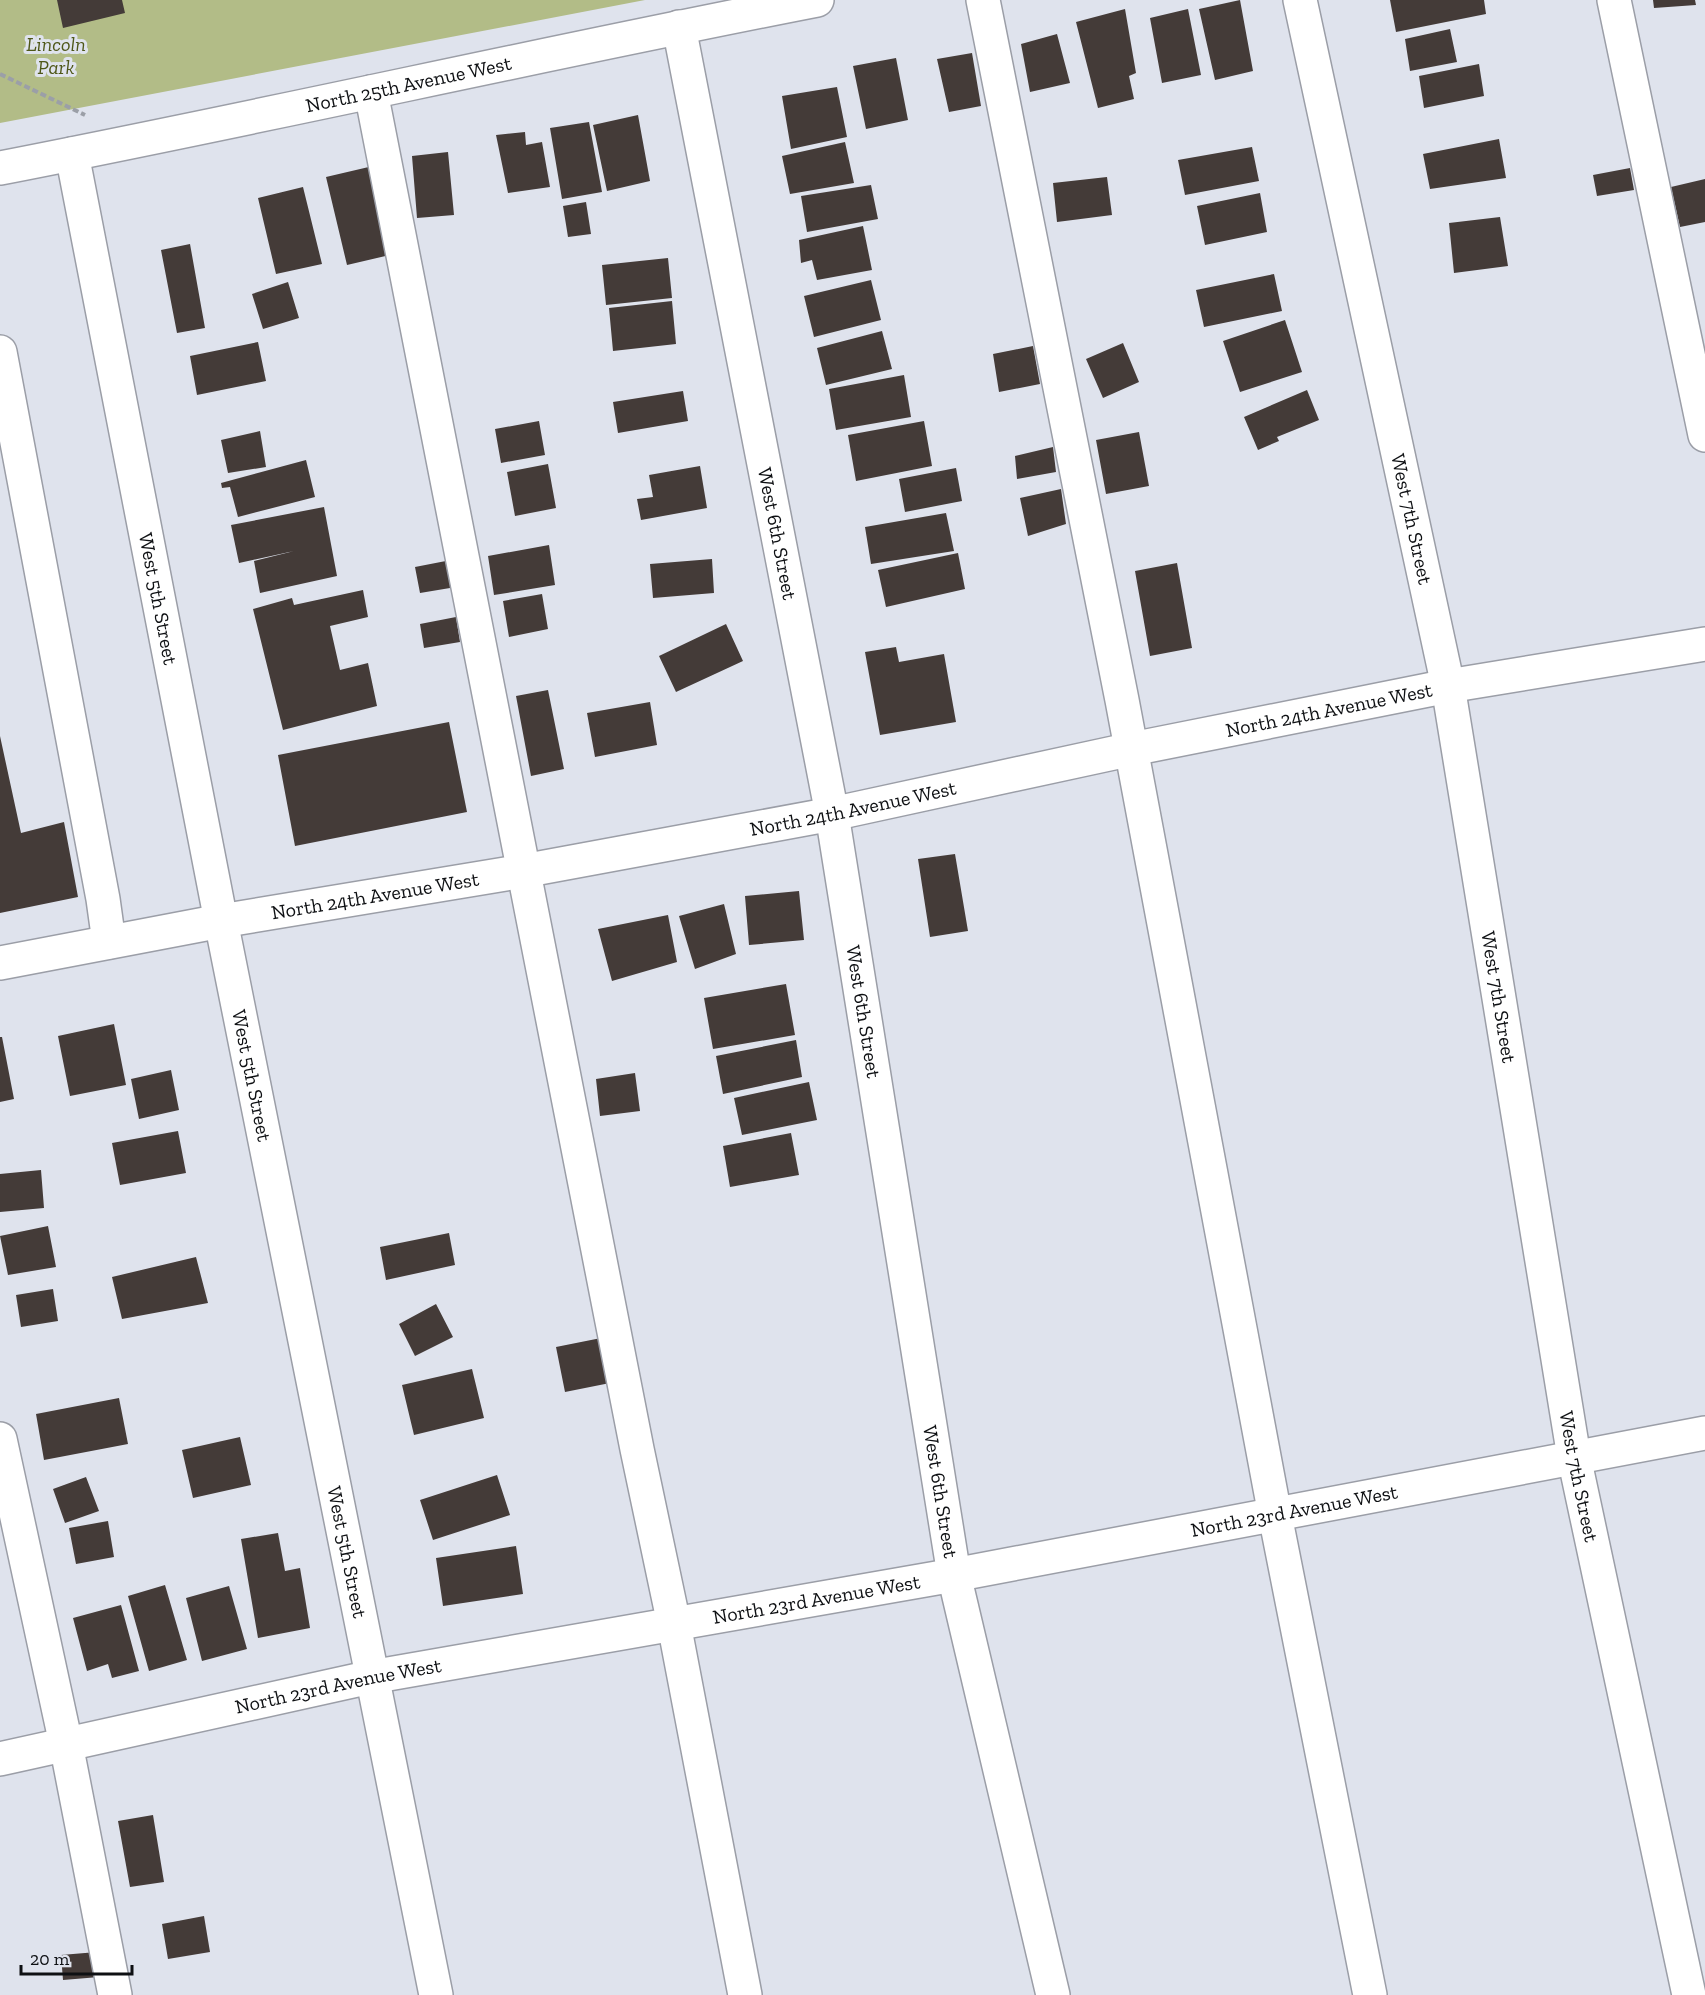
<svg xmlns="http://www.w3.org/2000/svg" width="1705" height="1995" viewBox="0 0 1705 1995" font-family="'Zilla Slab',serif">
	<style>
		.green { fill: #b2bc87 }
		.building { fill: #443b38 }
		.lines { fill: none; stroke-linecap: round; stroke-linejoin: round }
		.minor-casing { stroke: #9b9ea7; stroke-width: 36 }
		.path { stroke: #9b9fa7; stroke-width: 4; stroke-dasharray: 6 3; stroke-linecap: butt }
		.minor { stroke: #fff; stroke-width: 33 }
		.labels { text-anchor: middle; stroke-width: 6; stroke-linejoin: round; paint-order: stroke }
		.park-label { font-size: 20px; font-style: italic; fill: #4e5718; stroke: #dfe3ed }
		.street-label { font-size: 20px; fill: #0e1013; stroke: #dfe3ed }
	</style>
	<rect width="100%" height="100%" fill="#dfe3ed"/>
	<path class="green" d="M0,0H645L0,123Z"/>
	<path class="building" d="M57,0H122L125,13L63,28Z
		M1240,0L1253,71L1215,80L1199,9Z
		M1390,0H1484L1486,14L1396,32Z
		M1653,0H1695L1696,5L1654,8Z
		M1125,9L1136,73L1129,76L1134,99L1098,108L1076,22Z
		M1188,9L1201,75L1162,83L1150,18Z
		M1450,29L1457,62L1410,71L1405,39Z
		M1057,34L1070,83L1030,92L1021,44Z
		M972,53L981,106L949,112L937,59Z
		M896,58L908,120L866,129L853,66Z
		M1479,64L1484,96L1424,108L1419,76Z
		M837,87L847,137L791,149L782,96Z
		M638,115L650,181L607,191L593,125Z
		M589,122L602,192L562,199L550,128Z
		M525,132L526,145L542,142L550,187L508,193L496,135Z
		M1499,139L1506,178L1430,189L1423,154Z
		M845,142L854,183L790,194L782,156Z
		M1252,147L1259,181L1185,195L1178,160Z
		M448,152L454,215L417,218L412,156Z
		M373,166L394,254L347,265L326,177Z
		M1630,168L1634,190L1597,196L1593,175Z
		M1107,177L1112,215L1057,222L1053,183Z
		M1705,179V222L1680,227L1671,187Z
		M871,185L878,219L807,232L801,196Z
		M303,187L322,264L276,274L258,198Z
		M1260,193L1267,232L1205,245L1197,206Z
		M586,202L591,234L568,237L563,206Z
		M1500,217L1508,266L1454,273L1449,223Z
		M863,226L872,270L817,280L812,260L801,263L799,240Z
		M190,244L205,328L177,333L161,250Z
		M668,258L672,298L606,305L602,265Z
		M1274,274L1282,311L1204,327L1196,290Z
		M871,280L881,320L814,337L804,296Z
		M288,282L299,318L263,329L252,294Z
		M672,301L676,344L613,351L609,308Z
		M1285,320L1302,372L1240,392L1223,341Z
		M882,331L892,369L826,385L817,348Z
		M258,342L266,381L197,395L190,356Z
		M1123,343L1139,382L1103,398L1086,359Z
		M1033,346L1040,384L999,392L993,354Z
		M904,375L911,417L836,430L829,389Z
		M1307,390L1319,420L1277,437L1279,441L1258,450L1244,417Z
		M683,391L688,421L618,433L613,402Z
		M539,421L545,455L501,463L495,429Z
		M924,421L932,466L856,481L848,435Z
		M260,431L266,467L228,473L221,440Z
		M1139,432L1149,486L1106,494L1096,440Z
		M1053,447L1056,472L1017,479L1015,456Z
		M306,460L315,497L238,517L230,487L222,488L221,483Z
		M548,464L556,508L515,516L507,472Z
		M700,466L707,508L641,520L637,499L653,497L649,475Z
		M956,468L962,501L905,512L899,479Z
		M1061,489L1066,524L1028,536L1020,498Z
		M324,507L337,576L260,593L254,561L294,551L239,563L231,525Z
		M946,513L954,551L871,564L865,527Z
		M549,545L555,585L494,595L488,556Z
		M958,553L965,589L886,607L878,570Z
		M712,559L714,593L653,598L650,564Z
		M451,560L456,587L420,593L415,567Z
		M1177,563L1192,648L1150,656L1135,571Z
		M363,590L368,617L330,626L340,670L368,663L377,706L283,730L253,609L292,598L294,605Z
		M542,594L548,629L509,637L503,601Z
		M456,617L460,642L424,648L420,624Z
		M726,624L743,661L676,692L659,656Z
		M896,647L899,662L944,654L956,722L880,735L865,652Z
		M548,690L564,769L531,776L516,696Z
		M650,702L657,745L595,757L587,713Z
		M449,722L467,812L295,846L278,755Z
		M0,736L21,833L64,822L78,897L0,913Z
		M955,854L968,931L930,937L918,859Z
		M799,891L804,940L749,945L745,896Z
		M724,904L736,954L695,969L679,916Z
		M668,915L677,962L612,981L598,929Z
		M786,984L795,1035L713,1049L704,998Z
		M114,1024L126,1085L70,1096L58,1036Z
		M0,1037H2L14,1099L0,1102Z
		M796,1040L802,1077L723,1094L716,1056Z
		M171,1070L179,1110L139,1119L131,1079Z
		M635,1073L640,1111L600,1116L596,1079Z
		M809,1082L817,1120L742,1135L734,1098Z
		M178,1131L186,1173L120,1185L112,1143Z
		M791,1133L799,1175L730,1187L723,1146Z
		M41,1170L44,1208L0,1212V1174Z
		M48,1226L56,1267L8,1275L0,1236Z
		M449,1233L455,1265L386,1280L380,1247Z
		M196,1257L208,1303L122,1319L112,1277Z
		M53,1289L58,1321L21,1327L16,1295Z
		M436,1304L453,1337L415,1356L399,1324Z
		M601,1338L610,1383L565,1392L556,1347Z
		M472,1369L484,1418L414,1435L402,1385Z
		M119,1398L128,1444L44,1460L36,1414Z
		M240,1437L251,1485L193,1498L182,1450Z
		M497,1475L510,1515L433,1540L420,1500Z
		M86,1477L99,1511L65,1523L53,1489Z
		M108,1521L114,1557L76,1564L69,1528Z
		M278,1533L285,1571L300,1568L310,1628L258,1638L241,1539Z
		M516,1546L523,1594L443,1606L436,1558Z
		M165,1585L187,1660L149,1671L128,1596Z
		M229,1586L247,1649L202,1661L186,1598Z
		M121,1605L139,1671L112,1678L108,1664L87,1671L73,1618Z
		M153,1815L164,1882L130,1887L118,1821Z
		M204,1916L210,1952L168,1959L162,1924Z
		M97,1952L99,1977L63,1980L61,1955Z"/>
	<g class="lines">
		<g class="minor-casing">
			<g id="minor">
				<path d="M983,0L1122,700L1275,1515L1370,1995"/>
				<path id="s1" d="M1300,0L1448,686L1574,1457L1689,1995"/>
				<path d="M1614,0L1705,435"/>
				<path id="s2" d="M679,27L832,814L954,1575L1053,1995"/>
				<path d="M371,92L637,1449L674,1624L745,1995"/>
				<path id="s3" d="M72,154L221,921L436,1995"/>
				<path id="s4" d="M0,168C273,115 544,53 817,0"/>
				<path d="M0,352L103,899L109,942"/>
				<path id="s5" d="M0,963L221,921L523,871L832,814L1132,749L1448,686L1705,644"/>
				<path d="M0,1439L66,1744L115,1995"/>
				<path id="s6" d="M0,1759L371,1677L954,1575L1705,1433"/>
			</g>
		</g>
		<path class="path" d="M0,74L85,115"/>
		<use href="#minor" class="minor"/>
	</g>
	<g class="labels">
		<g class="park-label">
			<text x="56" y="51">Lincoln<tspan x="56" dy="23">Park</tspan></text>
		</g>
		<g class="street-label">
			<text dy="7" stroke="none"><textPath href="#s4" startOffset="417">North 25th Avenue West</textPath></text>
			<text dy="7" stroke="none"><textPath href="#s1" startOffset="531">West 7th Street</textPath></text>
			<text dy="7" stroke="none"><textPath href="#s2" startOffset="516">West 6th Street</textPath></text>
			<text dy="7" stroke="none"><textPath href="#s3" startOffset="453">West 5th Street</textPath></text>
			<text dy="7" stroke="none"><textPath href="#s5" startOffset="1353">North 24th Avenue West</textPath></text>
			<text dy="7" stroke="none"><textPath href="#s5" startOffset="867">North 24th Avenue West</textPath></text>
			<text dy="7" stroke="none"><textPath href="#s5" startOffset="381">North 24th Avenue West</textPath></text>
			<text dy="7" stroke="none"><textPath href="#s1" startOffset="1017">West 7th Street</textPath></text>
			<text dy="7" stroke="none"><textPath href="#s2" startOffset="1002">West 6th Street</textPath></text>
			<text dy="7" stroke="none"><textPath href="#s3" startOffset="939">West 5th Street</textPath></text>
			<text dy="7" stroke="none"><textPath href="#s1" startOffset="1503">West 7th Street</textPath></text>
			<text dy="7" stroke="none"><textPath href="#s2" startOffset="1488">West 6th Street</textPath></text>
			<text dy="7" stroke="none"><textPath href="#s6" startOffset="1318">North 23rd Avenue West</textPath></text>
			<text dy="7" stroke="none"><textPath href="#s3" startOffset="1425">West 5th Street</textPath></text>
			<text dy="7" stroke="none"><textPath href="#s6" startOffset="832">North 23rd Avenue West</textPath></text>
			<text dy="7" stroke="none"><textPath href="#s6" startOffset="346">North 23rd Avenue West</textPath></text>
		</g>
	</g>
	<path d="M21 1965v9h111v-9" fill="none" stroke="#0e1013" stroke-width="3"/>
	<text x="30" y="1965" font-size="18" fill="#0e1013" stroke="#dfe3ed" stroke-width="4.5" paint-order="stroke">20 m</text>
</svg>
